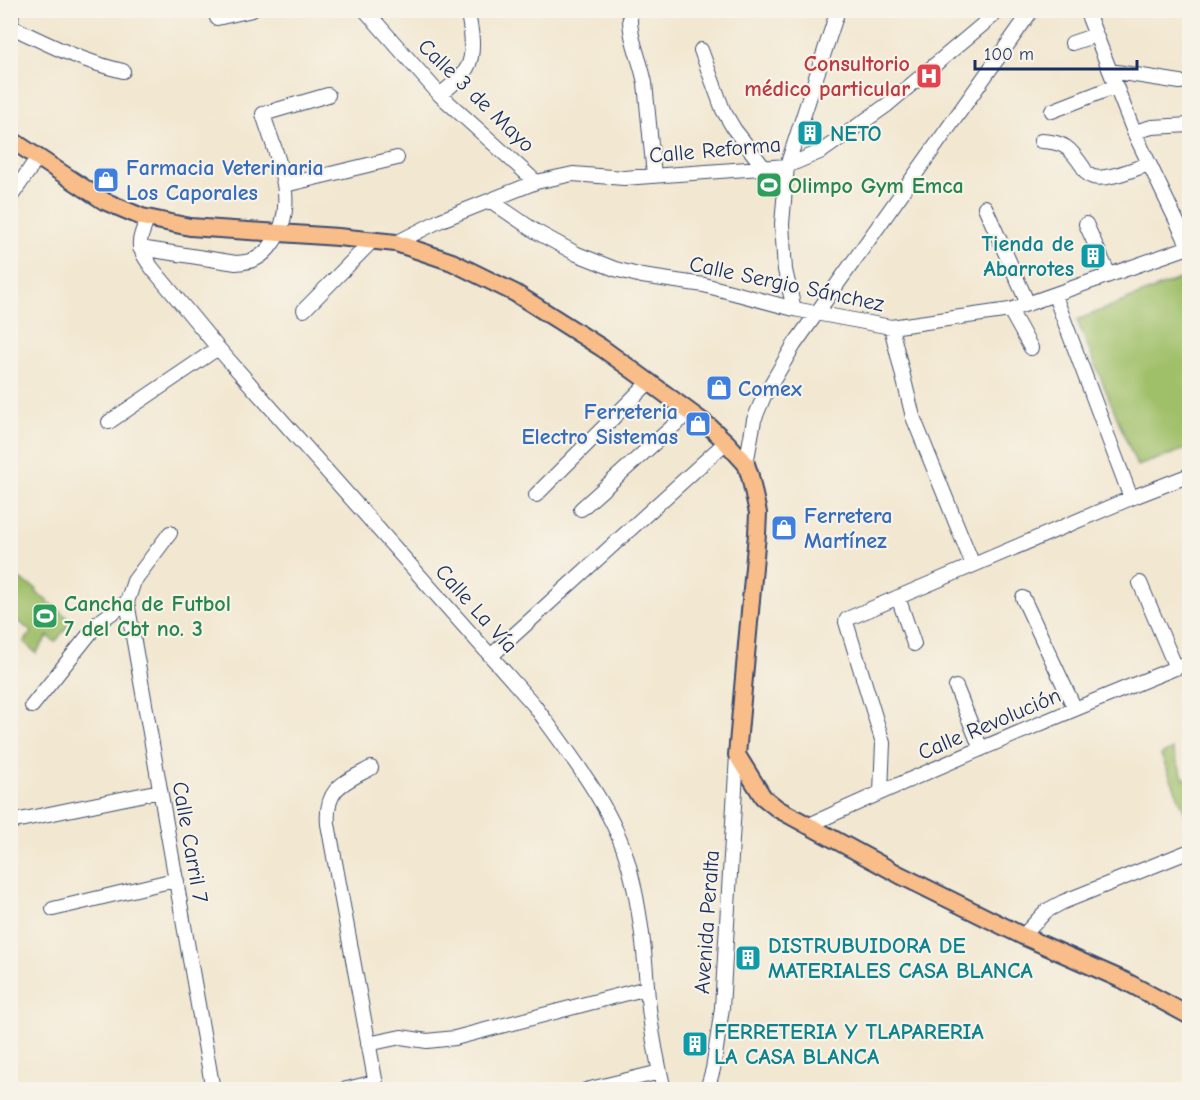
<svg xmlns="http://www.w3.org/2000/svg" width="1200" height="1100" viewBox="0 0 1200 1100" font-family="'Comic Neue',sans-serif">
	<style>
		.green { fill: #9fbf67; stroke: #5d7762; stroke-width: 1.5 }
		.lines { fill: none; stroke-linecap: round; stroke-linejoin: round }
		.minor-casing { stroke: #3b4b6f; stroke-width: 16 }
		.major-casing { stroke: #3b4b6f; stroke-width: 20 }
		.minor { stroke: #fff; stroke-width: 14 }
		.major { stroke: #f8bd88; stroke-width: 16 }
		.labels { text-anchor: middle; stroke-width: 4.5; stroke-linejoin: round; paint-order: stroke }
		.health-label { font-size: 22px; font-weight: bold; fill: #be3a42; stroke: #f7f3e8; text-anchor: end }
		.street-label { font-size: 22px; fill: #1b2f5e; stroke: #f7f3e8 }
		.culture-label { font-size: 22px; font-weight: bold; fill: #0d838f; stroke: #f7f3e8; text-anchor: start }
		.shop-label { font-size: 22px; font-weight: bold; fill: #366cbe; stroke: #f7f3e8; text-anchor: start }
		.leisure-label { font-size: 22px; font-weight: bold; fill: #27864d; stroke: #f7f3e8; text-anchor: start }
	</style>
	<rect width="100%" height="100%" fill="#f7f3e8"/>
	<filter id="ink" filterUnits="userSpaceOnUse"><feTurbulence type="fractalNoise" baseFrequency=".0167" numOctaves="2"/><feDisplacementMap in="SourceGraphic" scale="12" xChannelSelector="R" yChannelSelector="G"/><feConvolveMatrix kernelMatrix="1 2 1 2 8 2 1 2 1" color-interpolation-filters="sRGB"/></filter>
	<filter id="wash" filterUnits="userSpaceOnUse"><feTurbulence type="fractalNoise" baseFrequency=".008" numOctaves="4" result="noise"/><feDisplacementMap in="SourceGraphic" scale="24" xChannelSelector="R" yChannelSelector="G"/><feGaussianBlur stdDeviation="1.35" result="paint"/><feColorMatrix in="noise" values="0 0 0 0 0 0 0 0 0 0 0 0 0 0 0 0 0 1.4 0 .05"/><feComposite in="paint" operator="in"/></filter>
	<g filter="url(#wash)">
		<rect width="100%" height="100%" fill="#f2e7d0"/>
		<path class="green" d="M1182,278L1190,298L1189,448L1137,466L1077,320Z
			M11,575L37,589L36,592L72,621L55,642L48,636L36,653L24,642L32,632L17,620L11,628Z
			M1172,749L1184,779L1189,777V822L1161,755Z"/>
	</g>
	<g filter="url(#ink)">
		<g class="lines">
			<g class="minor-casing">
				<path id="minor" d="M365,10L440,95L536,182
					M630,10C628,37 640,57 645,83L654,175
					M1086,10L1134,132L1190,249
					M217,18L252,10
					M12,27C49,45 84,62 123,71
					M10,34L12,10
					M1072,43L1096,35
					M701,50L723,110L734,129L765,169
					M1110,71L1180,82
					M440,95C449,87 461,79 467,68C476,52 471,27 467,10
					M1052,111L1116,86
					M1134,132L1152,127L1190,125
					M1041,141C1065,142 1070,148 1083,167C1085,171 1089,176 1093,177C1107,181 1136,168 1149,164
					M285,185L397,158
					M10,198L38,157
					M491,201L535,231L577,254L615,269L642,276L704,285L794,309L891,327L1010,310L1189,247
					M985,207L1028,304
					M148,218C137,244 136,245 152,268L218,348L534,705C566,749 609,803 626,856C639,898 644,942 647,986C649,1020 656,1056 664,1090
					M1086,224L1109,275
					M396,243L441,220L536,182L573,174L624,178L787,166L822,151L887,105L1000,10
					M140,248L236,263C253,262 262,258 272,244C301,204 276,156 263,114L328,95
					M1055,296L1131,498
					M794,309L785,270L782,224L787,166L838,10
					M304,310L372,241
					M1010,310L1031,348
					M891,327L913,417L973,565
					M109,422L218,348
					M746,464L754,420L764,396L794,345L1032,10
					M536,495L649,382
					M581,509L689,412
					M1140,583L1176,668
					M898,597L914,644
					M1023,598L1075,709
					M127,602L213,1090
					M491,656L726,442
					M956,687L981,749
					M32,706L99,622L127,602L134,581L170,533
					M371,768C343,783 325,788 328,824L377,1090
					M881,792L883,743L846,622L847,619L1131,498L1190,475
					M10,822L160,791
					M807,826C933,768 1061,714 1190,662
					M53,909L170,881H177
					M1023,936L1046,911L1063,902L1190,851
					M368,1044L401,1037L427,1041L455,1038L647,988
					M343,1090L375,1082
					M586,1090L660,1072
					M707,1090L713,1069L722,1008L737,755"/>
			</g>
			<g class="major-casing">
				<path id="major" d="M10,139L104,201L142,217L190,227L338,237L396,243L452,262L515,293L602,348L649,382L710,427L726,442L746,464L750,476L758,513L757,534L737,755L763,797L778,809L900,875L1023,936L1125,981L1190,1016"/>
			</g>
			<use href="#minor" class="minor"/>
			<use href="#major" class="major"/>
		</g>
	</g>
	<defs>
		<g id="hospital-square" transform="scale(1.35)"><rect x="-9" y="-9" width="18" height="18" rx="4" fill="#e0444e" stroke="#f7f3e8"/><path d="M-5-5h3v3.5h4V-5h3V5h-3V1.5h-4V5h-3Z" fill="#fff"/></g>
		<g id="building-square" transform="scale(1.35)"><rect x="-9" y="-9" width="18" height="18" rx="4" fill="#0f9aa8" stroke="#f7f3e8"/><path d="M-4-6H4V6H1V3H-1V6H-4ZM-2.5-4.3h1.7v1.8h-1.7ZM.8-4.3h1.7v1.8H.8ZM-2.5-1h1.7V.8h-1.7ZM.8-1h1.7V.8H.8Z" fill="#fff"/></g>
		<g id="shop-square" transform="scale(1.35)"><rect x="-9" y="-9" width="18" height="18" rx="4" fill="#3f7fe0" stroke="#f7f3e8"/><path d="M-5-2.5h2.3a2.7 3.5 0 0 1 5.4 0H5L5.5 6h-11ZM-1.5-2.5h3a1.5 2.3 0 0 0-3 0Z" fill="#fff"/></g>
		<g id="stadium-square" transform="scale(1.35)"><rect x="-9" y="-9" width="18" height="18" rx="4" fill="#2e9e5b" stroke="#f7f3e8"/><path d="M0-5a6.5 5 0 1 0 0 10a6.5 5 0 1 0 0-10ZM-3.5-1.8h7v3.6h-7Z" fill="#fff"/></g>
	</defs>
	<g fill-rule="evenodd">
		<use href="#hospital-square" x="929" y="76"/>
		<use href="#building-square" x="810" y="133"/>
		<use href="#shop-square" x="106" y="180"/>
		<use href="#stadium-square" x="769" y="185"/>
		<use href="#building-square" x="1093" y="256"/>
		<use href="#shop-square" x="719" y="388"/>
		<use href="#shop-square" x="698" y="424"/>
		<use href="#shop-square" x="784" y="528"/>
		<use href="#stadium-square" x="45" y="616"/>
		<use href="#building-square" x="748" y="958"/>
		<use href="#building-square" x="695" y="1044"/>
	</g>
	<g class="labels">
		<g class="health-label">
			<text x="910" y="71">Consultorio<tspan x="910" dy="25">médico particular</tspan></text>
		</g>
		<g class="street-label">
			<text transform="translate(477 95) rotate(44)" y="8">Calle 3 de Mayo</text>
			<text transform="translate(715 149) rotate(-5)" y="8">Calle Reforma</text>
			<text transform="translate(787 283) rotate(12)" y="8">Calle Sergio Sánchez</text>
			<text transform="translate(477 608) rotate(48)" y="8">Calle La Vía</text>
			<text transform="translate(989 723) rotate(-23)" y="8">Calle Revolución</text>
			<text transform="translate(191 842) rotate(80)" y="8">Calle Carril 7</text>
			<text transform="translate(706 922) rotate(-86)" y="8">Avenida Peralta</text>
		</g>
		<g class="culture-label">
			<text x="830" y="141">NETO</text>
			<text x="1074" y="251" text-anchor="end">Tienda de<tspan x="1074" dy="25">Abarrotes</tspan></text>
			<text x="768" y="953">DISTRUBUIDORA DE<tspan x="768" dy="25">MATERIALES CASA BLANCA</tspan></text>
			<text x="714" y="1039">FERRETERIA Y TLAPARERIA<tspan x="714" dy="25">LA CASA BLANCA</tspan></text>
		</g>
		<g class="shop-label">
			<text x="126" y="175">Farmacia Veterinaria<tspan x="126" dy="25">Los Caporales</tspan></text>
			<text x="738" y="396">Comex</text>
			<text x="678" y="419" text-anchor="end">Ferreteria<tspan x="678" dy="25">Electro Sistemas</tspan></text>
			<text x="804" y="523">Ferretera<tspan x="804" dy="25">Martínez</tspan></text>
		</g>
		<g class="leisure-label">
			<text x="788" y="193">Olimpo Gym Emca</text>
			<text x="64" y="611">Cancha de Futbol<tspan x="64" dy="25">7 del Cbt no. 3</tspan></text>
		</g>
	</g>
	<rect width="1200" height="1100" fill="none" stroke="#f7f3e8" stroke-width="36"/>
	<path d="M975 60v9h162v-9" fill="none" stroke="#1b2f5e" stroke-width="3"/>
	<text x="984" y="60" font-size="18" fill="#1b2f5e" stroke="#f7f3e8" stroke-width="4.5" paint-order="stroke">100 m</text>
</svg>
